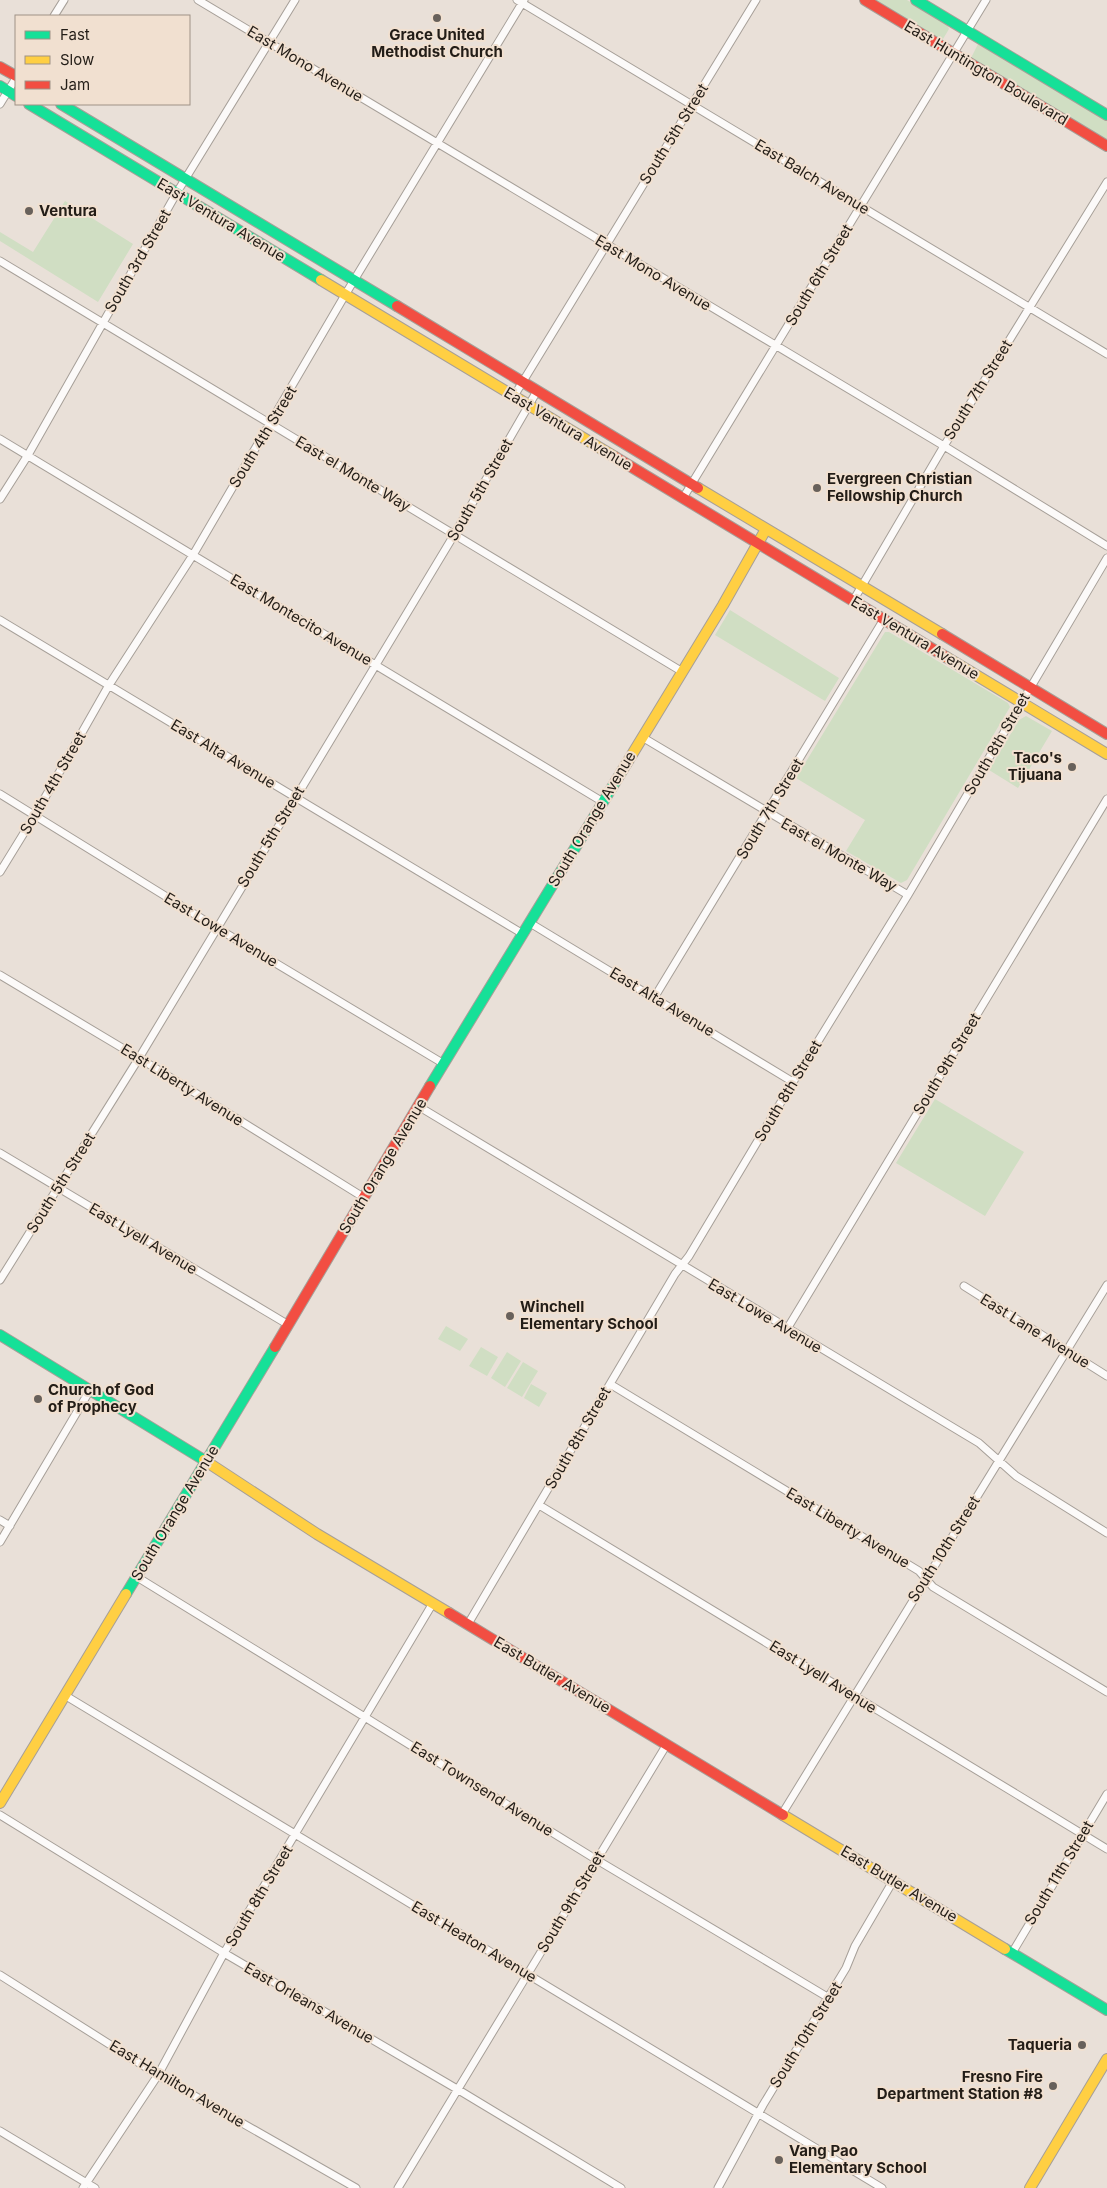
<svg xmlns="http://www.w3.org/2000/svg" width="1107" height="2188" viewBox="0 0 1107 2188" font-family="Inter,sans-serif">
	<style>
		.green { fill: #d0dec3 }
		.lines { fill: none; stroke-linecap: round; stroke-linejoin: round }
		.street-casing { stroke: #a69f98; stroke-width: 9 }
		.fast-casing { stroke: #a69f98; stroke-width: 12 }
		.slow-casing { stroke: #a69f98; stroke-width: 12 }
		.jam-casing { stroke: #a69f98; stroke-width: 12 }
		.street { stroke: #fcfaf9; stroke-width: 7 }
		.fast { stroke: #16e098; stroke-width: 10 }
		.slow { stroke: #ffcf43; stroke-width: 10 }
		.jam { stroke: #f24e42; stroke-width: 10 }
		.poi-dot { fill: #68615b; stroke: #f1e0d0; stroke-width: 2 }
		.labels { text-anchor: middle; stroke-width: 4; stroke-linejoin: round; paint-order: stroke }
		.poi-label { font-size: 15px; font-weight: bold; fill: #231d17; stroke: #f1e0d0; text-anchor: start }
		.street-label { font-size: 15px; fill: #231d17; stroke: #f1e0d0 }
	</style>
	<rect width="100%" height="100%" fill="#e9e0d8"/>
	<path class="green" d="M872,0H907L947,24L949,29L943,39L939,40Z
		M978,44L1107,120V141L971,58Z
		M65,201L133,244L98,302L0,241V232L33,252Z
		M730,610L839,678L825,701L715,635Z
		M885,632H889L1008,703L1010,707L907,880L901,883L846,851L865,820L796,778Z
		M1026,716L1052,731L1018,788L989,770L1019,720Z
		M935,1099L1024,1152L985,1216L896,1163Z
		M446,1326L468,1339L460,1351L438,1339Z
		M481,1347L498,1357L487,1376L469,1366Z
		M507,1352L521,1361L505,1387L491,1378Z
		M523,1362L538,1371L522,1397L507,1388Z
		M531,1384L547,1393L539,1407L524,1398Z"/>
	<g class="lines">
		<g class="street-casing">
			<path id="street" d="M198,0L944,446L1107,546
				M517,0L1107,354
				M54,16L64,0
				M0,104L16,78
				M0,261L681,671
				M514,396L756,0
				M0,439L603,802
				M683,498L986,0
				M0,499L28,455L176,194L295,0
				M853,601L944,446L1107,182
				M0,620L523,934
				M642,737L908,895
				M0,794L217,928L444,1064
				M0,872L35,815L109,685L193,555L345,295L524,0
				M530,923L793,1082
				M0,975L139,1058L363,1197
				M654,998L884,619
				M418,1106L979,1443L1016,1476L1107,1533
				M0,1153L287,1324
				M0,1280L139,1058L454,535L537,391
				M964,1286L1107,1376
				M787,1329L1107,799
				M610,1384L919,1571L933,1587L1107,1692
				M539,1505L1107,1849
				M0,1520L10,1526
				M0,1542L90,1390
				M137,1577L597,1860L829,1998
				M468,1624L675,1274L689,1256L793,1082L908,895L1107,558
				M66,1696L882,2188
				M782,1814L1107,1285
				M0,1815L224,1953L457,2089L621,2188
				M1012,1953L1107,1794
				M0,1975L158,2075L356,2188
				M0,2131L95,2188
				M83,2188L158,2075L224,1953L433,1603
				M398,2188L667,1744
				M718,2188L763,2105L846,1968L855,1946L893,1881"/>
		</g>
		<g class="fast-casing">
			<path id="fast" d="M916,0L1107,115
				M0,86L16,96
				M29,104L321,280
				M61,104L397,306
				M430,1086L622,771
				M0,1335L204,1460
				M126,1594L275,1347
				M1005,1949L1107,2010"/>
		</g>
		<g class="slow-casing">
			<path id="slow" d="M321,280L615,457
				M698,488L942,634
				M946,657L1107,754
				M622,771L723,605L766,529
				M204,1460L317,1534L449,1613
				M0,1803L126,1594
				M783,1815L1005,1949
				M1030,2188L1107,2059"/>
		</g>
		<g class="jam-casing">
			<path id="jam" d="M865,0L1107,146
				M0,67L16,76
				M397,306L698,488
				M615,457L946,657
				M942,634L1107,734
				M275,1347L430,1086
				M449,1613L783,1815"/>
		</g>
		<use href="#street" class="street"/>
		<use href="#fast" class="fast"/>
		<use href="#slow" class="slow"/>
		<use href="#jam" class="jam"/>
	</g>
	<g class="poi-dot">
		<circle cx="437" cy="18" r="5"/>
		<circle cx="29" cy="211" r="5"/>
		<circle cx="817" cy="488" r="5"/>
		<circle cx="1072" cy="767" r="5"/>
		<circle cx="510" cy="1316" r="5"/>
		<circle cx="38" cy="1399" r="5"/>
		<circle cx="1082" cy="2045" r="5"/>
		<circle cx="1053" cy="2086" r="5"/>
		<circle cx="779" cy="2160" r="5"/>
	</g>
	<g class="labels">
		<g class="poi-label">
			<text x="437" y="40" text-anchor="middle">Grace United<tspan x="437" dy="17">Methodist Church</tspan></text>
			<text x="39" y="216">Ventura</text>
			<text x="827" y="484">Evergreen Christian<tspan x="827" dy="17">Fellowship Church</tspan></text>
			<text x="1062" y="763" text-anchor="end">Taco's<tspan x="1062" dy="17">Tijuana</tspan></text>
			<text x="520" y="1312">Winchell<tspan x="520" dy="17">Elementary School</tspan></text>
			<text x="48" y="1395">Church of God<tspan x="48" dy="17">of Prophecy</tspan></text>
			<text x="1072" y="2050" text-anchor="end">Taqueria</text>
			<text x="1043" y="2082" text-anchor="end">Fresno Fire<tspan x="1043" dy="17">Department Station #8</tspan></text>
			<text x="789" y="2156">Vang Pao<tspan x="789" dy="17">Elementary School</tspan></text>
		</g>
		<g class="street-label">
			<text transform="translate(305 64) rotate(31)" y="5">East Mono Avenue</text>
			<text transform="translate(986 73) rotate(31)" y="5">East Huntington Boulevard</text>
			<text transform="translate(674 134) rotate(-58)" y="5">South 5th Street</text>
			<text transform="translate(812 177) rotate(31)" y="5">East Balch Avenue</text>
			<text transform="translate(221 220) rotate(31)" y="5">East Ventura Avenue</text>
			<text transform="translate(138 261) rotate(-60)" y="5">South 3rd Street</text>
			<text transform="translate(653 273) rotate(31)" y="5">East Mono Avenue</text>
			<text transform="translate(819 275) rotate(-59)" y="5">South 6th Street</text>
			<text transform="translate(978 390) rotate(-58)" y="5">South 7th Street</text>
			<text transform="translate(568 429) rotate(31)" y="5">East Ventura Avenue</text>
			<text transform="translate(263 437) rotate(-59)" y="5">South 4th Street</text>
			<text transform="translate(353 474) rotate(31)" y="5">East el Monte Way</text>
			<text transform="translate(480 490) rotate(-60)" y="5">South 5th Street</text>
			<text transform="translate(301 620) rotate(31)" y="5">East Montecito Avenue</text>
			<text transform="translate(915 638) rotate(31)" y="5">East Ventura Avenue</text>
			<text transform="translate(997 744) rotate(-60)" y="5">South 8th Street</text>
			<text transform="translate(223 754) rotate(31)" y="5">East Alta Avenue</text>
			<text transform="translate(53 783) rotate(-60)" y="5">South 4th Street</text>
			<text transform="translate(770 809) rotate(-59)" y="5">South 7th Street</text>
			<text transform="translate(592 819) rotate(-59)" y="5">South Orange Avenue</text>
			<text transform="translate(271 837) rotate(-59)" y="5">South 5th Street</text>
			<text transform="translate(839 855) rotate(30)" y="5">East el Monte Way</text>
			<text transform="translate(221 930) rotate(31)" y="5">East Lowe Avenue</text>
			<text transform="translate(662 1002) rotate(31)" y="5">East Alta Avenue</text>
			<text transform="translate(947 1064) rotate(-59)" y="5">South 9th Street</text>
			<text transform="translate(182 1085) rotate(32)" y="5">East Liberty Avenue</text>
			<text transform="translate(788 1091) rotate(-59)" y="5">South 8th Street</text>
			<text transform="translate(383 1166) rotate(-59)" y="5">South Orange Avenue</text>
			<text transform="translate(61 1183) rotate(-58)" y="5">South 5th Street</text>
			<text transform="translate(143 1239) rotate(31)" y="5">East Lyell Avenue</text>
			<text transform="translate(765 1316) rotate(31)" y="5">East Lowe Avenue</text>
			<text transform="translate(1035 1331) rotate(32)" y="5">East Lane Avenue</text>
			<text transform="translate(578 1438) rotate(-60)" y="5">South 8th Street</text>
			<text transform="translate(175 1513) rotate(-59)" y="5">South Orange Avenue</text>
			<text transform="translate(848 1528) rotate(31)" y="5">East Liberty Avenue</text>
			<text transform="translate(944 1549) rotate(-58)" y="5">South 10th Street</text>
			<text transform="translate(552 1675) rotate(31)" y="5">East Butler Avenue</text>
			<text transform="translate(823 1677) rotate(32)" y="5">East Lyell Avenue</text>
			<text transform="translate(482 1789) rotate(32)" y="5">East Townsend Avenue</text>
			<text transform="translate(1059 1873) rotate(-59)" y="5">South 11th Street</text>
			<text transform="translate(899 1884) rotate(31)" y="5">East Butler Avenue</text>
			<text transform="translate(259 1896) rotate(-59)" y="5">South 8th Street</text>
			<text transform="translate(571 1902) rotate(-59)" y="5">South 9th Street</text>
			<text transform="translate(474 1942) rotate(31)" y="5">East Heaton Avenue</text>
			<text transform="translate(309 2003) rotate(30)" y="5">East Orleans Avenue</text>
			<text transform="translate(806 2035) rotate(-58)" y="5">South 10th Street</text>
			<text transform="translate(177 2084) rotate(31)" y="5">East Hamilton Avenue</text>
		</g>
	</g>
	<rect x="15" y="15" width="175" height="90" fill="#f1e0d0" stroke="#9f9286"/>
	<rect x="25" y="31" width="25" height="8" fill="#16e098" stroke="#9f9286"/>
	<text x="60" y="40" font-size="15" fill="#231d17">Fast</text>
	<rect x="25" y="56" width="25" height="8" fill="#ffcf43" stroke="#9f9286"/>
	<text x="60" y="65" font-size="15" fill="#231d17">Slow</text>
	<rect x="25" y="81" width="25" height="8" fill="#f24e42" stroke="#9f9286"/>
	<text x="60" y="90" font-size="15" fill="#231d17">Jam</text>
</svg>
